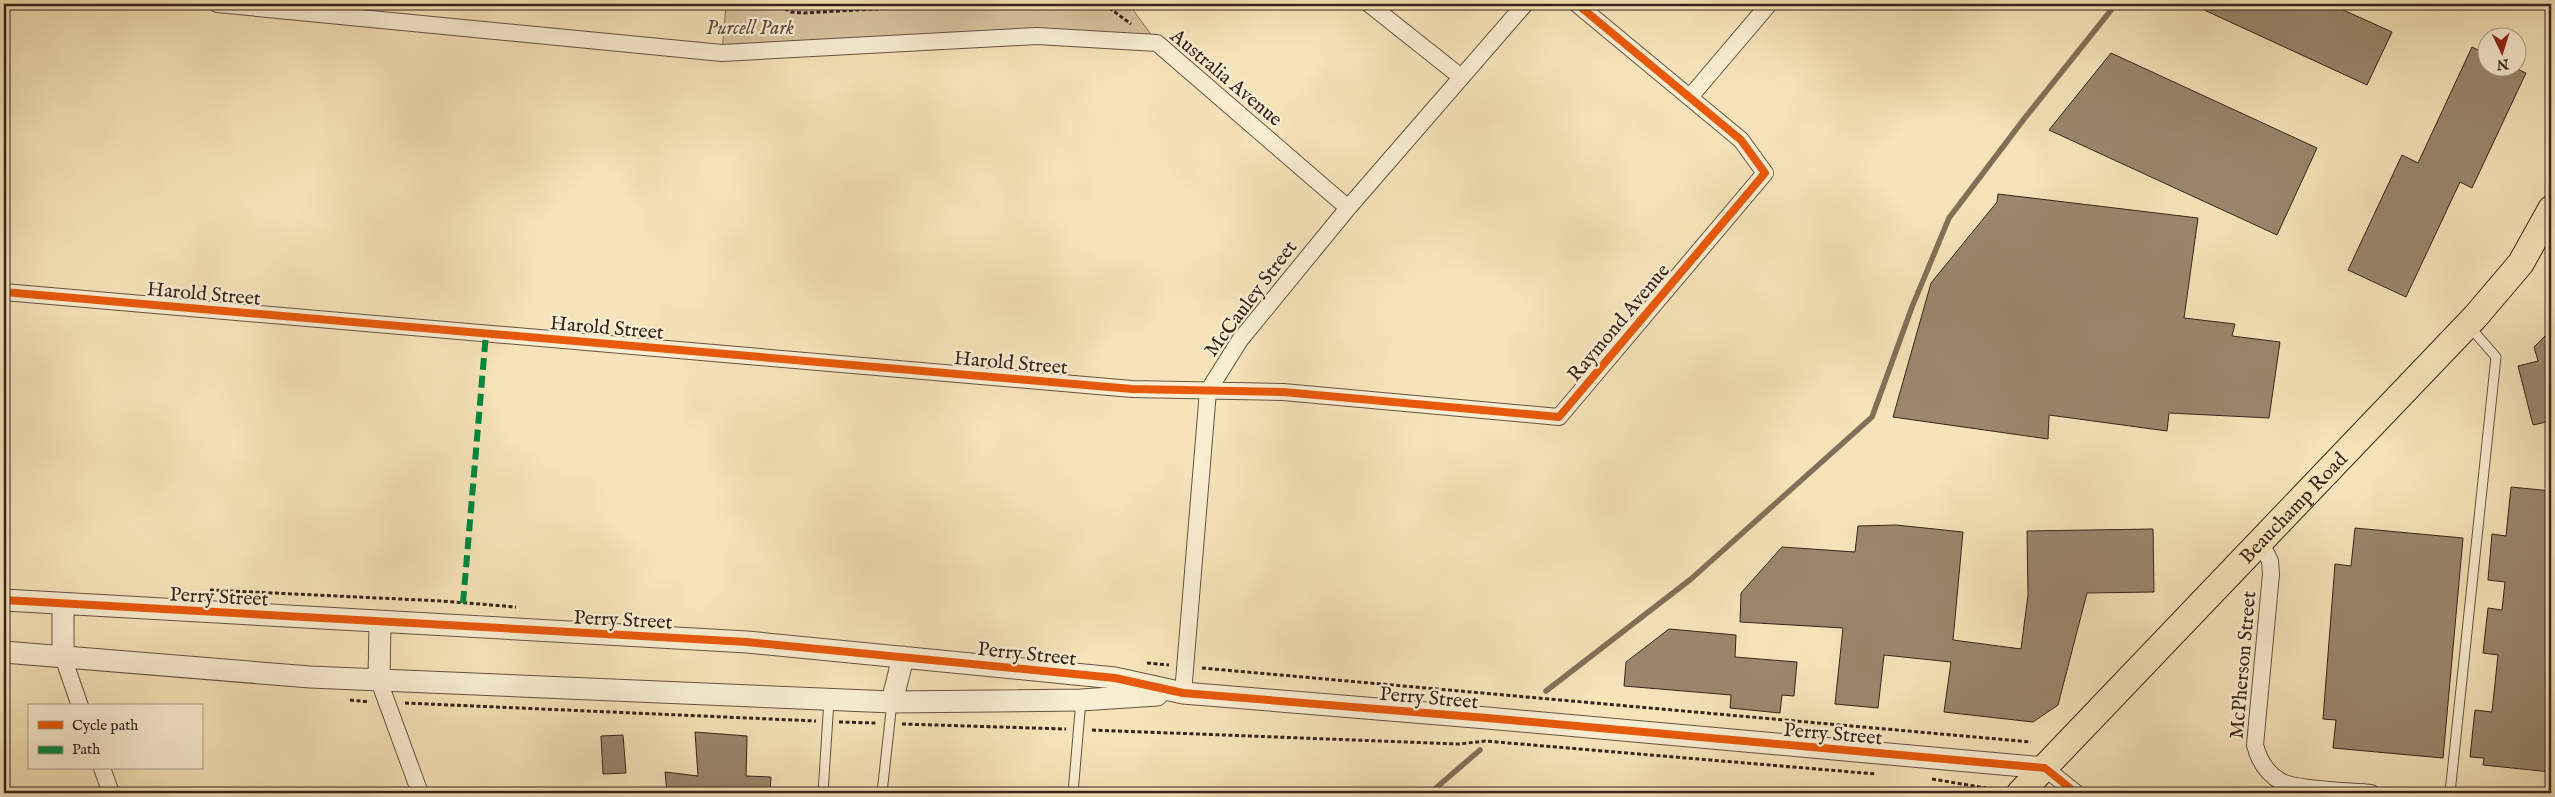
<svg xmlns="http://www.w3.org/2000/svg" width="2555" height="797" viewBox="0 0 2555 797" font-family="'IM FELL English',serif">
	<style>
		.green { fill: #d6c29e; stroke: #86725c }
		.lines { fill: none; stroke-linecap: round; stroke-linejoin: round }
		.stream { stroke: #836f59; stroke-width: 5.5 }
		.building { fill: #9a876d; stroke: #37231b }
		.service-casing { stroke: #675342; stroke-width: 11 }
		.minor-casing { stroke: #675342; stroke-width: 18 }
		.tertiary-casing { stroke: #675342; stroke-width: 23 }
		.primary-casing { stroke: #37231b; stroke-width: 28 }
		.path { stroke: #37231b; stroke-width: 3; stroke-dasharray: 4 2.5; stroke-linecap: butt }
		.service { stroke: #f9edd2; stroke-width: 9 }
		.minor { stroke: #f9edd2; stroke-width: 16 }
		.tertiary { stroke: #f9edd2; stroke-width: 21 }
		.primary { stroke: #f6e3b9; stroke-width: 26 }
		.quiet { stroke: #00873e; stroke-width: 6; stroke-dasharray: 12 6; stroke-linecap: butt }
		.cycleway-casing { stroke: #f9edd2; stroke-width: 11 }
		.cycleway { stroke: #e8590c; stroke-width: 8 }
		.labels { text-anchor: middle; stroke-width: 4.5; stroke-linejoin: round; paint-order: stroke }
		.park-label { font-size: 20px; font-style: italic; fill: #5f4b3c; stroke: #f9edd2 }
		.street-label { font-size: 20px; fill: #37231b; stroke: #f9edd2 }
	</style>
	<rect width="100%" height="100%" fill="#f6e3b9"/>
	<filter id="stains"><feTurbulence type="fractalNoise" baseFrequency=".004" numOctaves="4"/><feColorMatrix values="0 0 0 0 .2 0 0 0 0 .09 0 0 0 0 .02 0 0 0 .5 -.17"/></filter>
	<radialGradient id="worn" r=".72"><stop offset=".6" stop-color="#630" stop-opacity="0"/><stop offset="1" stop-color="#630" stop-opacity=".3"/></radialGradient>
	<path class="green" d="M726,4H1129L1157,43L1037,36L722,53Z"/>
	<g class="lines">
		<path class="stream" d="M1546,691L1691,579L1872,417L1912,307L1949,218L2024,119L2116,4
			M1430,793L1480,750"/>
	</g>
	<path class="building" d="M2191,4H2330L2392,32L2367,85Z
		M2472,47L2488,55V68H2515L2526,73L2472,188L2460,182L2406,297L2348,270L2402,155L2418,163Z
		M2111,53L2317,148L2277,235L2049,130Z
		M1998,194L2198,218L2184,318L2235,324L2232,336L2280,342L2269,418L2169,413L2167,431L2049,415L2048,439L1893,417L1931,283L1997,202Z
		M2551,330V421L2533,425L2518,366L2538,361L2534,347Z
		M2511,487L2551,491V772L2483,765L2484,758L2470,757L2475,710L2492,712L2498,655L2483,653L2488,608L2502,610L2505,582L2488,580L2492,534L2506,536Z
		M1896,525L1963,532L1953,640L2021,649L2028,595L2027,531L2153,529L2154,592L2087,593L2058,705L2033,722L1944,712L1951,662L1884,655L1878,708L1835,704L1843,628L1740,622L1741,593L1782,547L1855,552L1858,526Z
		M2355,528L2463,538L2443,758L2333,748L2336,720L2323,719L2335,564L2351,566Z
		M1669,629L1736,635L1735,657L1797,662L1794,696L1782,695L1780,713L1730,708L1731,695L1624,686L1626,662Z
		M695,732L747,736L746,776L771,777L770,793H667L665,772L698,776Z
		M623,735L626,773L603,774L601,736Z"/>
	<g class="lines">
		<g class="service-casing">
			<path id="service" d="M823,793L829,700
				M882,793L892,702
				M1073,793L1081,700
				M2450,793L2496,357L2469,326"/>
		</g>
		<g class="minor-casing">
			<path id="minor" d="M217,4L722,53L1037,36L1157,43L1348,208
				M1369,4L1461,77
				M1690,97L1769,4
				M4,292L1132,389L1283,392L1559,417L1765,173L1741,140L1577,4
				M2261,543L2270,561L2271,574L2255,745C2259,761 2267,774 2282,782C2298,790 2351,791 2371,793
				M63,657L80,706
				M379,681L420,793
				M1183,693L1208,391L1240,340L1348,208L1525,4
				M102,768L111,793
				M2045,768L2076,793"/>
		</g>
		<g class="tertiary-casing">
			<path id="tertiary" d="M4,600L747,642L1115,678L1183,693L1487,718L2045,768
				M4,652L310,677L892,702L1081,700L1157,695
				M63,657V604
				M379,681L380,622
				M892,702L903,657"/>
		</g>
		<g class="primary-casing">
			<g id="primary">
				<path id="s1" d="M2020,793L2476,316L2521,263L2551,209"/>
			</g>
		</g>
		<path class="path" d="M781,4L782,7L791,12L804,13L963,4
			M1104,4L1131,24
			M210,590L442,601L516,607
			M1147,663L1169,665
			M1202,668L2031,742
			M350,700L369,702
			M405,703L816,721
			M839,722L876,723
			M902,724L1066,729
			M1092,730L1459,744L1485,741L1876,774
			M1932,779L1986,788"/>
		<use href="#service" class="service"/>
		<use href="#minor" class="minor"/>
		<use href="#tertiary" class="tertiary"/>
		<use href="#primary" class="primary"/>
		<path class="quiet" d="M463,603L486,333"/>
		<g class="cycleway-casing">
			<path id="cycleway" d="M4,292L1132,389L1283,392L1559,417L1765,173L1741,140L1577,4
				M4,600L747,642L1115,678L1183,693L1487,718L2045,768L2076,793"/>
		</g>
		<use href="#cycleway" class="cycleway"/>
	</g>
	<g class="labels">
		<g class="park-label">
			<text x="750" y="34">Purcell Park</text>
		</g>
		<g class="street-label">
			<text transform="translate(1227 77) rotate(40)" y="7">Australia Avenue</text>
			<text transform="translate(204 293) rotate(5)" y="7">Harold Street</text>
			<text transform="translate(1250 298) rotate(-53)" y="7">McCauley Street</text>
			<text transform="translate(1618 322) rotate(-50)" y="7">Raymond Avenue</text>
			<text transform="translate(607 327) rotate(5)" y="7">Harold Street</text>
			<text transform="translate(1011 362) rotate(5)" y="7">Harold Street</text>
			<text dy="7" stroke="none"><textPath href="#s1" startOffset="395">Beauchamp Road</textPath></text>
			<text transform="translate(219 596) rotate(3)" y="7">Perry Street</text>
			<text transform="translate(623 619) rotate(3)" y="7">Perry Street</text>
			<text transform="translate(1027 653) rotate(6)" y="7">Perry Street</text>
			<text transform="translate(2242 665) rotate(-85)" y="7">McPherson Street</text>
			<text transform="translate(1429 697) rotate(5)" y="7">Perry Street</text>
			<text transform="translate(1833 733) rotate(5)" y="7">Perry Street</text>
		</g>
	</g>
	<rect width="2555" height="797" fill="none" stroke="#f6e3b9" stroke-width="20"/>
	<rect x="5" y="5" width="2545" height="787" fill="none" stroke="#37231b" stroke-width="2.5"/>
	<rect x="10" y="10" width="2535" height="777" fill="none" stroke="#37231b"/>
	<rect x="28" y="704" width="175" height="65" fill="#f9edd2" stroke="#ab9c89"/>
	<rect x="38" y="721" width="25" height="8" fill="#e8590c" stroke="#ab9c89"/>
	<text x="72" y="730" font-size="15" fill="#37231b">Cycle path</text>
	<rect x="38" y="746" width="25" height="8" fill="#00873e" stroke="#ab9c89"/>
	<text x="72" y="754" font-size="15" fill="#37231b">Path</text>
	<g transform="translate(2502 52) rotate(176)"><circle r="24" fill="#f9edd2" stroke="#ab9c89"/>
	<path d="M0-4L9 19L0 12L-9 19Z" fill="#8f2418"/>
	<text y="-8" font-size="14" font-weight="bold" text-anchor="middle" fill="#37231b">N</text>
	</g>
	<rect width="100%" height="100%" filter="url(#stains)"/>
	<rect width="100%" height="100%" fill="url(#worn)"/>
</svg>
